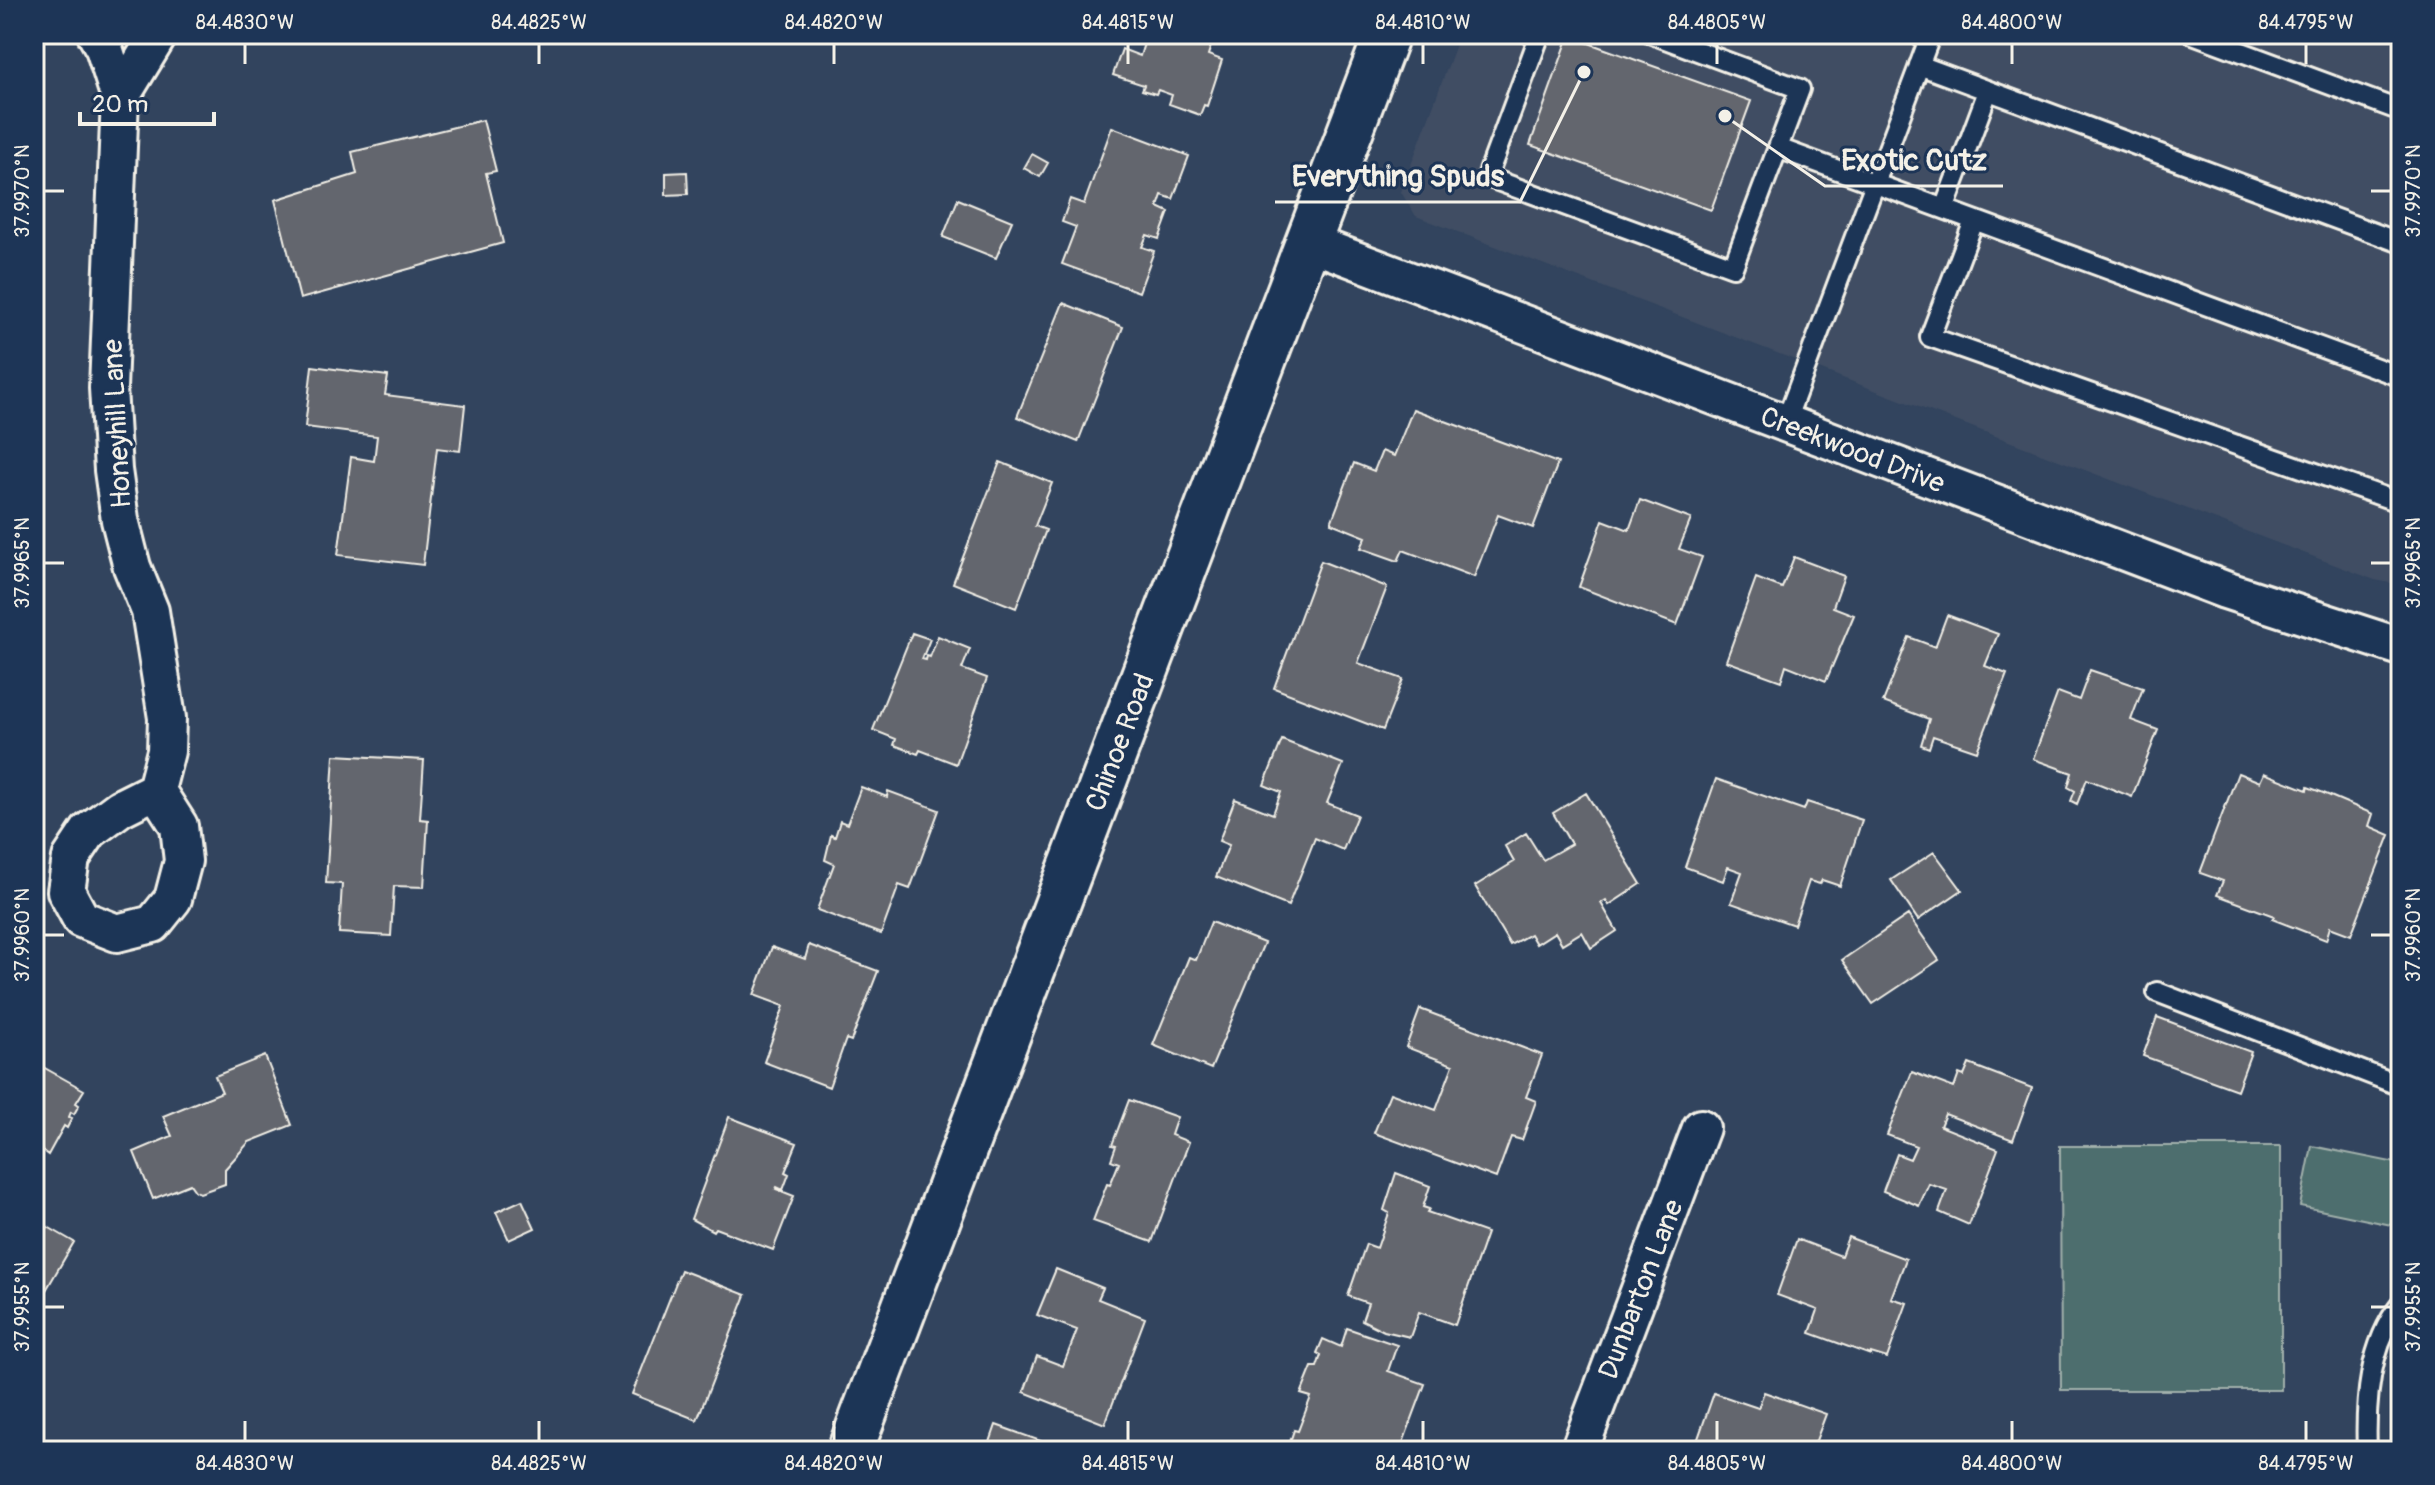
<svg xmlns="http://www.w3.org/2000/svg" width="2435" height="1485" viewBox="0 0 2435 1485" font-family="Pangolin,sans-serif">
	<style>
		.built { fill: #414e63 }
		.green { fill: #4e6e6e; stroke: #a1b0ab; stroke-width: 2 }
		.building { fill: #64666e; stroke: #f4f1e8; stroke-width: 2 }
		.lines { fill: none; stroke-linecap: round; stroke-linejoin: round }
		.lane-casing { stroke: #f4f1e8; stroke-width: 24 }
		.street-casing { stroke: #f4f1e8; stroke-width: 42 }
		.secondary-casing { stroke: #f4f1e8; stroke-width: 50 }
		.lane { stroke: #1d3557; stroke-width: 18 }
		.street { stroke: #1d3557; stroke-width: 36 }
		.secondary { stroke: #1d3557; stroke-width: 44 }
		.ticks { fill: none; stroke: #f4f1e8; stroke-width: 3 }
		.labels { text-anchor: middle; stroke-width: 6; stroke-linejoin: round; paint-order: stroke }
		.street-label { font-size: 28px; fill: #f4f1e8; stroke: #1d3557 }
		.leader { fill: none; stroke: #f4f1e8; stroke-width: 3 }
		.callout-dot { fill: #f4f1e8; stroke: #1d3557; stroke-width: 3 }
		.callout-label { font-size: 30px; text-anchor: middle; font-weight: bold; fill: #f4f1e8; stroke: #1d3557; stroke-width: 6; stroke-linejoin: round; paint-order: stroke }
		.neatline { fill: none; stroke: #f4f1e8; stroke-width: 3 }
		.ticks-label { font-size: 20px; text-anchor: middle; fill: #f4f1e8 }
	</style>
	<rect width="100%" height="100%" fill="#32445e"/>
	<filter id="ink" filterUnits="userSpaceOnUse"><feTurbulence type="fractalNoise" baseFrequency=".0125" numOctaves="2"/><feDisplacementMap in="SourceGraphic" scale="16" xChannelSelector="R" yChannelSelector="G"/><feConvolveMatrix kernelMatrix="1 2 1 2 8 2 1 2 1" color-interpolation-filters="sRGB"/></filter>
	<g filter="url(#ink)">
		<path class="built" d="M1460,34H2401V585L2375,580L1416,216L1401,192Z"/>
		<path class="green" d="M2060,1146H2281V1390H2061Z
			M2312,1146L2401,1164V1227L2300,1206Z"/>
		<path class="building" d="M1147,34H1215L1208,55L1222,60L1207,106L1204,105L1200,115L1169,104L1172,95L1158,90L1156,94L1142,90L1144,85L1113,75L1122,49L1140,56Z
			M1569,36L1751,101L1711,210L1530,145Z
			M483,120L496,171L486,173L503,243L300,299L275,200L357,174L352,152Z
			M1112,127L1189,156L1173,199L1162,195L1158,207L1169,212L1159,239L1147,235L1142,247L1154,251L1139,292L1062,264L1076,227L1062,222L1070,199L1084,204Z
			M1032,154L1048,163L1040,177L1024,168Z
			M687,172L688,194L666,195V173Z
			M958,199L1012,221L996,258L943,237Z
			M1063,303L1123,327L1078,442L1017,417Z
			M312,366L388,376L385,395L465,405L460,451L437,448L423,565L338,555L351,457L374,461L377,436L305,427Z
			M1413,409L1558,463L1533,528L1498,515L1474,577L1403,550L1398,561L1361,548L1366,537L1331,523L1354,463L1374,471L1382,451L1394,456Z
			M1000,462L1052,483L1035,526L1046,530L1016,608L953,583Z
			M1640,500L1691,519L1679,549L1702,557L1677,625L1579,587L1603,520L1629,530Z
			M1794,557L1844,576L1833,607L1854,615L1826,681L1786,665L1781,681L1726,661L1756,578L1782,588Z
			M1321,561L1387,587L1358,663L1403,679L1383,730L1274,688Z
			M1947,615L1998,634L1985,666L2007,674L1977,751L1933,736L1929,748L1921,745L1929,719L1883,702L1909,637L1935,647Z
			M912,633L930,639L922,659L926,660L927,656L930,657L938,636L970,649L962,669L987,678L956,764L920,750L918,754L894,745L896,739L873,730Z
			M2090,670L2143,688L2131,720L2158,730L2132,797L2087,779L2077,804L2071,801L2075,791L2068,787L2072,773L2033,759L2058,692L2079,700Z
			M1282,740L1343,764L1327,803L1357,815L1343,850L1315,838L1288,906L1216,877L1229,845L1219,841L1235,799L1273,814L1281,792L1264,785Z
			M334,755L424,760L420,819L428,820L424,887L394,886L391,936L339,933L342,884L326,883Z
			M2238,773L2260,782L2264,773L2307,790L2308,787L2321,792L2373,814L2369,826L2390,835L2351,935L2330,927L2326,940L2272,919L2274,916L2217,895L2223,881L2200,873Z
			M1716,779L1804,810L1807,802L1862,820L1840,886L1822,880L1820,884L1809,881L1794,925L1731,903L1742,872L1728,867L1723,881L1685,867Z
			M861,787L887,797L888,791L939,810L910,889L899,885L881,934L817,910L834,864L825,860L831,835L835,837L840,821L847,824Z
			M1586,793L1641,884L1609,905L1606,900L1601,903L1617,931L1591,948L1582,932L1562,944L1555,932L1536,944L1530,934L1510,945L1475,886L1514,862L1505,846L1526,833L1543,860L1571,844L1553,813Z
			M1934,852L1962,890L1918,920L1891,880Z
			M1908,915L1939,960L1873,1004L1842,960Z
			M1211,922L1264,943L1211,1069L1153,1045L1189,957L1196,960Z
			M809,945L878,971L851,1041L846,1039L829,1087L764,1062L784,1006L754,995L772,947L805,959Z
			M1420,1009L1542,1055L1526,1097L1536,1101L1522,1140L1511,1137L1496,1178L1374,1133L1390,1093L1436,1110L1453,1065L1406,1047Z
			M2157,1017L2251,1052L2237,1090L2143,1056Z
			M265,1056L292,1125L249,1142L225,1169V1184L200,1193L195,1191L190,1184L153,1199L134,1152L172,1136L163,1116L222,1092L215,1076Z
			M34,1062L84,1090L76,1103L79,1105L74,1114L71,1112L69,1117L72,1118L67,1128L64,1126L48,1155L40,1149L34,1160Z
			M1969,1064L2032,1088L2013,1140L1945,1114L1940,1126L1998,1149L1969,1225L1939,1212L1947,1190L1929,1184L1919,1206L1883,1191L1897,1154L1910,1159L1916,1146L1887,1135L1912,1072L1954,1088L1959,1074L1964,1076Z
			M1129,1100L1177,1117L1171,1135L1189,1142L1152,1242L1093,1221L1107,1184L1110,1185L1119,1163L1111,1160L1116,1146L1112,1145Z
			M729,1117L797,1143L785,1172L789,1174L783,1190L777,1187L776,1189L794,1196L773,1250L715,1228L713,1231L691,1219Z
			M1396,1173L1430,1186L1423,1207L1429,1209L1427,1212L1487,1233L1455,1325L1419,1312L1410,1337L1384,1331L1362,1320L1368,1303L1348,1296L1366,1244L1377,1248L1389,1213L1384,1210Z
			M522,1200L535,1228L509,1240L496,1212Z
			M34,1219L74,1242L38,1304L34,1302Z
			M1848,1237L1906,1259L1891,1298L1907,1303L1887,1358L1871,1353V1355L1810,1333L1818,1310L1777,1295L1797,1239L1841,1256Z
			M1056,1269L1103,1288L1098,1299L1145,1318L1105,1424L1024,1392L1037,1356L1063,1366L1077,1330L1037,1315Z
			M681,1270L746,1295L697,1420L632,1394Z
			M1347,1328L1397,1345L1388,1371L1425,1384L1400,1451H1287L1294,1430L1298,1431L1311,1397L1301,1394L1312,1367H1317L1321,1355L1317,1353L1323,1339L1341,1347Z
			M1764,1392L1826,1414L1812,1451L1694,1450L1714,1393L1758,1408Z
			M996,1425L1063,1449L1062,1451H987Z"/>
		<g class="lines">
			<g class="lane-casing">
				<path id="lane" d="M1540,34L1487,177L1733,267L1800,89L1652,34
					M2193,34L2401,111
					M1919,65L2401,243
					M1778,148L2401,377
					M1944,209L1988,91
					M1974,221L1930,337L2401,503
					M1785,423L1931,34
					M2157,992L2401,1086
					M2367,1451C2365,1402 2369,1344 2401,1304"/>
			</g>
			<g class="street-casing">
				<path id="street" d="M96,34L104,48L120,98
					M1308,242L2225,590L2401,647
					M156,790L179,826L183,861L173,899L153,924L117,933L81,919L66,891L71,858L89,831L120,808L156,790L166,751L167,718L150,611L132,567L120,520L113,470L108,388L120,98L159,34
					M1579,1451L1701,1128"/>
			</g>
			<g class="secondary-casing">
				<path id="secondary" d="M850,1451L1387,34"/>
			</g>
			<use href="#lane" class="lane"/>
			<use href="#street" class="street"/>
			<use href="#secondary" class="secondary"/>
		</g>
	</g>
	<path class="ticks" d="M245,44V64M539,44V64M834,44V64M1128,44V64M1423,44V64M1717,44V64M2012,44V64M2306,44V64M44,191H64M2371,191H2391M44,563H64M2371,563H2391M44,935H64M2371,935H2391M44,1307H64M2371,1307H2391M245,1421V1441M539,1421V1441M834,1421V1441M1128,1421V1441M1423,1421V1441M1717,1421V1441M2012,1421V1441M2306,1421V1441"/>
	<g class="labels">
		<g class="street-label">
			<text transform="translate(116 424) rotate(-93)" y="10">Honeyhill Lane</text>
			<text transform="translate(1853 449) rotate(21)" y="10">Creekwood Drive</text>
			<text transform="translate(1119 742) rotate(-69)" y="10">Chinoe Road</text>
			<text transform="translate(1640 1289) rotate(-69)" y="10">Dunbarton Lane</text>
		</g>
	</g>
	<path class="leader" d="M1725 116L1825 186H2003M1584 72L1520 202H1275"/>
	<g class="callout-dot">
		<circle cx="1725" cy="116" r="8"/>
		<circle cx="1584" cy="72" r="8"/>
	</g>
	<g class="callout-label">
		<text x="1914" y="170">Exotic Cutz</text>
		<text x="1398" y="186">Everything Spuds</text>
	</g>
	<rect width="2435" height="1485" fill="none" stroke="#1d3557" stroke-width="88"/>
	<path d="M80 112v12h134v-12" fill="none" stroke="#f4f1e8" stroke-width="4"/>
	<text x="92" y="112" font-size="24" fill="#f4f1e8" stroke="#1d3557" stroke-width="6" paint-order="stroke">20 m</text>
	<rect x="44" y="44" width="2347" height="1397" class="neatline"/>
	<g class="ticks-label">
		<text x="245" y="29">84.4830°W</text>
		<text x="539" y="29">84.4825°W</text>
		<text x="834" y="29">84.4820°W</text>
		<text x="1128" y="29">84.4815°W</text>
		<text x="1423" y="29">84.4810°W</text>
		<text x="1717" y="29">84.4805°W</text>
		<text x="2012" y="29">84.4800°W</text>
		<text x="2306" y="29">84.4795°W</text>
		<text transform="translate(22 191) rotate(-90)" y="7">37.9970°N</text>
		<text transform="translate(2413 191) rotate(-90)" y="7">37.9970°N</text>
		<text transform="translate(22 563) rotate(-90)" y="7">37.9965°N</text>
		<text transform="translate(2413 563) rotate(-90)" y="7">37.9965°N</text>
		<text transform="translate(22 935) rotate(-90)" y="7">37.9960°N</text>
		<text transform="translate(2413 935) rotate(-90)" y="7">37.9960°N</text>
		<text transform="translate(22 1307) rotate(-90)" y="7">37.9955°N</text>
		<text transform="translate(2413 1307) rotate(-90)" y="7">37.9955°N</text>
		<text x="245" y="1470">84.4830°W</text>
		<text x="539" y="1470">84.4825°W</text>
		<text x="834" y="1470">84.4820°W</text>
		<text x="1128" y="1470">84.4815°W</text>
		<text x="1423" y="1470">84.4810°W</text>
		<text x="1717" y="1470">84.4805°W</text>
		<text x="2012" y="1470">84.4800°W</text>
		<text x="2306" y="1470">84.4795°W</text>
	</g>
</svg>
